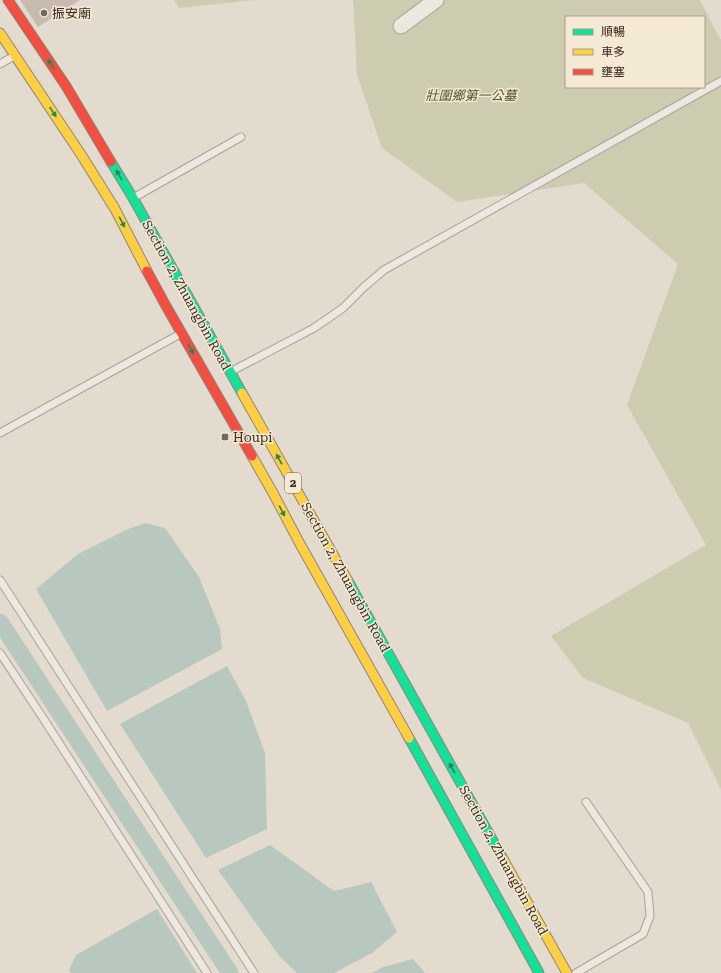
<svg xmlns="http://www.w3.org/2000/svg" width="721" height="973" viewBox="0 0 721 973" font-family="'Roboto Serif','Noto Sans TC',serif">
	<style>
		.cemetery { fill: #ceccb0; fill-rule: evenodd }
		.water { fill: #b9c8be }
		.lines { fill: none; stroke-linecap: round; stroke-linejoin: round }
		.canal { stroke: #b9c8be; stroke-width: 17 }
		.building { fill: #c7baaf }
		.lane-casing { stroke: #a9a197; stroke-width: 9 }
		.street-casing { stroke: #a9a197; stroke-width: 17 }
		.fast-casing { stroke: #8e867e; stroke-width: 11 }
		.slow-casing { stroke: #8e867e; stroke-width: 11 }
		.jam-casing { stroke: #8e867e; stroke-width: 11 }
		.lane { stroke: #ece7df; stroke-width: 7 }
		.street { stroke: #ece7df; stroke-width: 15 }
		.fast { stroke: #16e098; stroke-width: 9 }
		.slow { stroke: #ffcf43; stroke-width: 9 }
		.jam { stroke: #f24e42; stroke-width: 9 }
		.oneway { fill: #27845c }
		.poi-dot { fill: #74675c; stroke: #f4e9d5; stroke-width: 1.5 }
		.labels { text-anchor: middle; stroke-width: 3; stroke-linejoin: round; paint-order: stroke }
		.shield { fill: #f4e9d5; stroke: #706356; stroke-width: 1 }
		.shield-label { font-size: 12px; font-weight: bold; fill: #38291f }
		.poi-label { font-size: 13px; fill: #38291f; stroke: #f4e9d5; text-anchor: start }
		.park-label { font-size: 13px; font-style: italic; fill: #4b5327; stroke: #f4e9d5 }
		.street-label { font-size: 13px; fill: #38291f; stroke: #f4e9d5 }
	</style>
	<rect width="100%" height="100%" fill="#e3dbce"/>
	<path class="cemetery" d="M174,0H257L179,8Z
		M353,0H700L720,39H721V789L688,723L583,678L551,636L706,545L627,405L678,264L584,183L457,202L382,148L357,75ZM566,17H704V87H566Z"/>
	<path class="water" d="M146,523L165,528L199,577L220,629L222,649L107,711L36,589L78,554L128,529Z
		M227,666L246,701L265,753L267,829L206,858L120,724Z
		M270,845L334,891L371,882L397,932L372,953L334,973H297L280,957L218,870Z
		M157,909L197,973H71L69,970L76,955Z
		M413,959L425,973H372L383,967Z"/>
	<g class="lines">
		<path class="canal" d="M0,622L230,973"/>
	</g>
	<path class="building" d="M20,0H80L38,27Z"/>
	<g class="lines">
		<g class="lane-casing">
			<path id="lane" d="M0,64L14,56
				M135,197L241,137
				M232,371L314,328L343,308L364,287L384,270L721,81
				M0,433L180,334
				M0,580L254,973
				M0,653L43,718L207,973
				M576,973L643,934L650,916L648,892L586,802"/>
		</g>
		<g class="street-casing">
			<path id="street" d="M401,26L436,0"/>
		</g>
		<g class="fast-casing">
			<path id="fast" d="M111,162L133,198L242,393
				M348,581L503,859
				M409,738L539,973"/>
		</g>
		<g class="slow-casing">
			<path id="slow" d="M0,33L82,156L115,209L147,271
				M242,393L348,581
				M252,456L273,493L300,544L409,738
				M503,859L567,973"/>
		</g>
		<g class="jam-casing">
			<path id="jam" d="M8,0L66,86L111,162
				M147,271L166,306L252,456"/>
		</g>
		<use href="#lane" class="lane"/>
		<use href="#street" class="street"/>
		<use href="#fast" class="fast"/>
		<use href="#slow" class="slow"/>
		<use href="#jam" class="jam"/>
	</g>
	<defs><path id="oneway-solid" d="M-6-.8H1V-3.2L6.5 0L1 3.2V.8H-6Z"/></defs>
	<g class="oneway">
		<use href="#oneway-solid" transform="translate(51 64) rotate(-124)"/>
		<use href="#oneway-solid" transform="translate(53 112) rotate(57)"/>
		<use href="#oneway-solid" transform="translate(119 175) rotate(-120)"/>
		<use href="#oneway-solid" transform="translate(122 222) rotate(62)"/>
		<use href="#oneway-solid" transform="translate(191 349) rotate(60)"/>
		<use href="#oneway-solid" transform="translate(279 459) rotate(-119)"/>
		<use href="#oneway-solid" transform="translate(282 511) rotate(62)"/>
		<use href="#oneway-solid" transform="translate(452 768) rotate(-119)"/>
	</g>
	<g class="poi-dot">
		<circle cx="44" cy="13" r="4"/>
		<rect x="221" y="433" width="8" height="8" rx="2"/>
	</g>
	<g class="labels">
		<rect class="shield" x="285" y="473" width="16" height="20" rx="3"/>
		<g class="shield-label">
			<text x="293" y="487">2</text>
		</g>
		<g class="poi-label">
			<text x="52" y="18">振安廟</text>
			<text x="233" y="442">Houpi</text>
		</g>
		<g class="park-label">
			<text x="471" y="100">壯圍鄉第一公墓</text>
		</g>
		<g class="street-label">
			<text transform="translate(187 295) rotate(61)" y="5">Section 2, Zhuangbin Road</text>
			<text transform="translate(346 577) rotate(61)" y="5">Section 2, Zhuangbin Road</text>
			<text transform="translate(504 860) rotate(61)" y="5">Section 2, Zhuangbin Road</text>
		</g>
	</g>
	<rect x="565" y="16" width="140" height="72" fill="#f4e9d5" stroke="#a99c8c"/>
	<rect x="573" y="29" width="20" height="6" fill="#16e098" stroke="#a99c8c"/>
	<text x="601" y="36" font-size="12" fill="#38291f">順暢</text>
	<rect x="573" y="49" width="20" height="6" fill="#ffcf43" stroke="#a99c8c"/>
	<text x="601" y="56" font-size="12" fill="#38291f">車多</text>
	<rect x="573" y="69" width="20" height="6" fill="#f24e42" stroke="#a99c8c"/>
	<text x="601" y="76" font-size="12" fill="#38291f">壅塞</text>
</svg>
